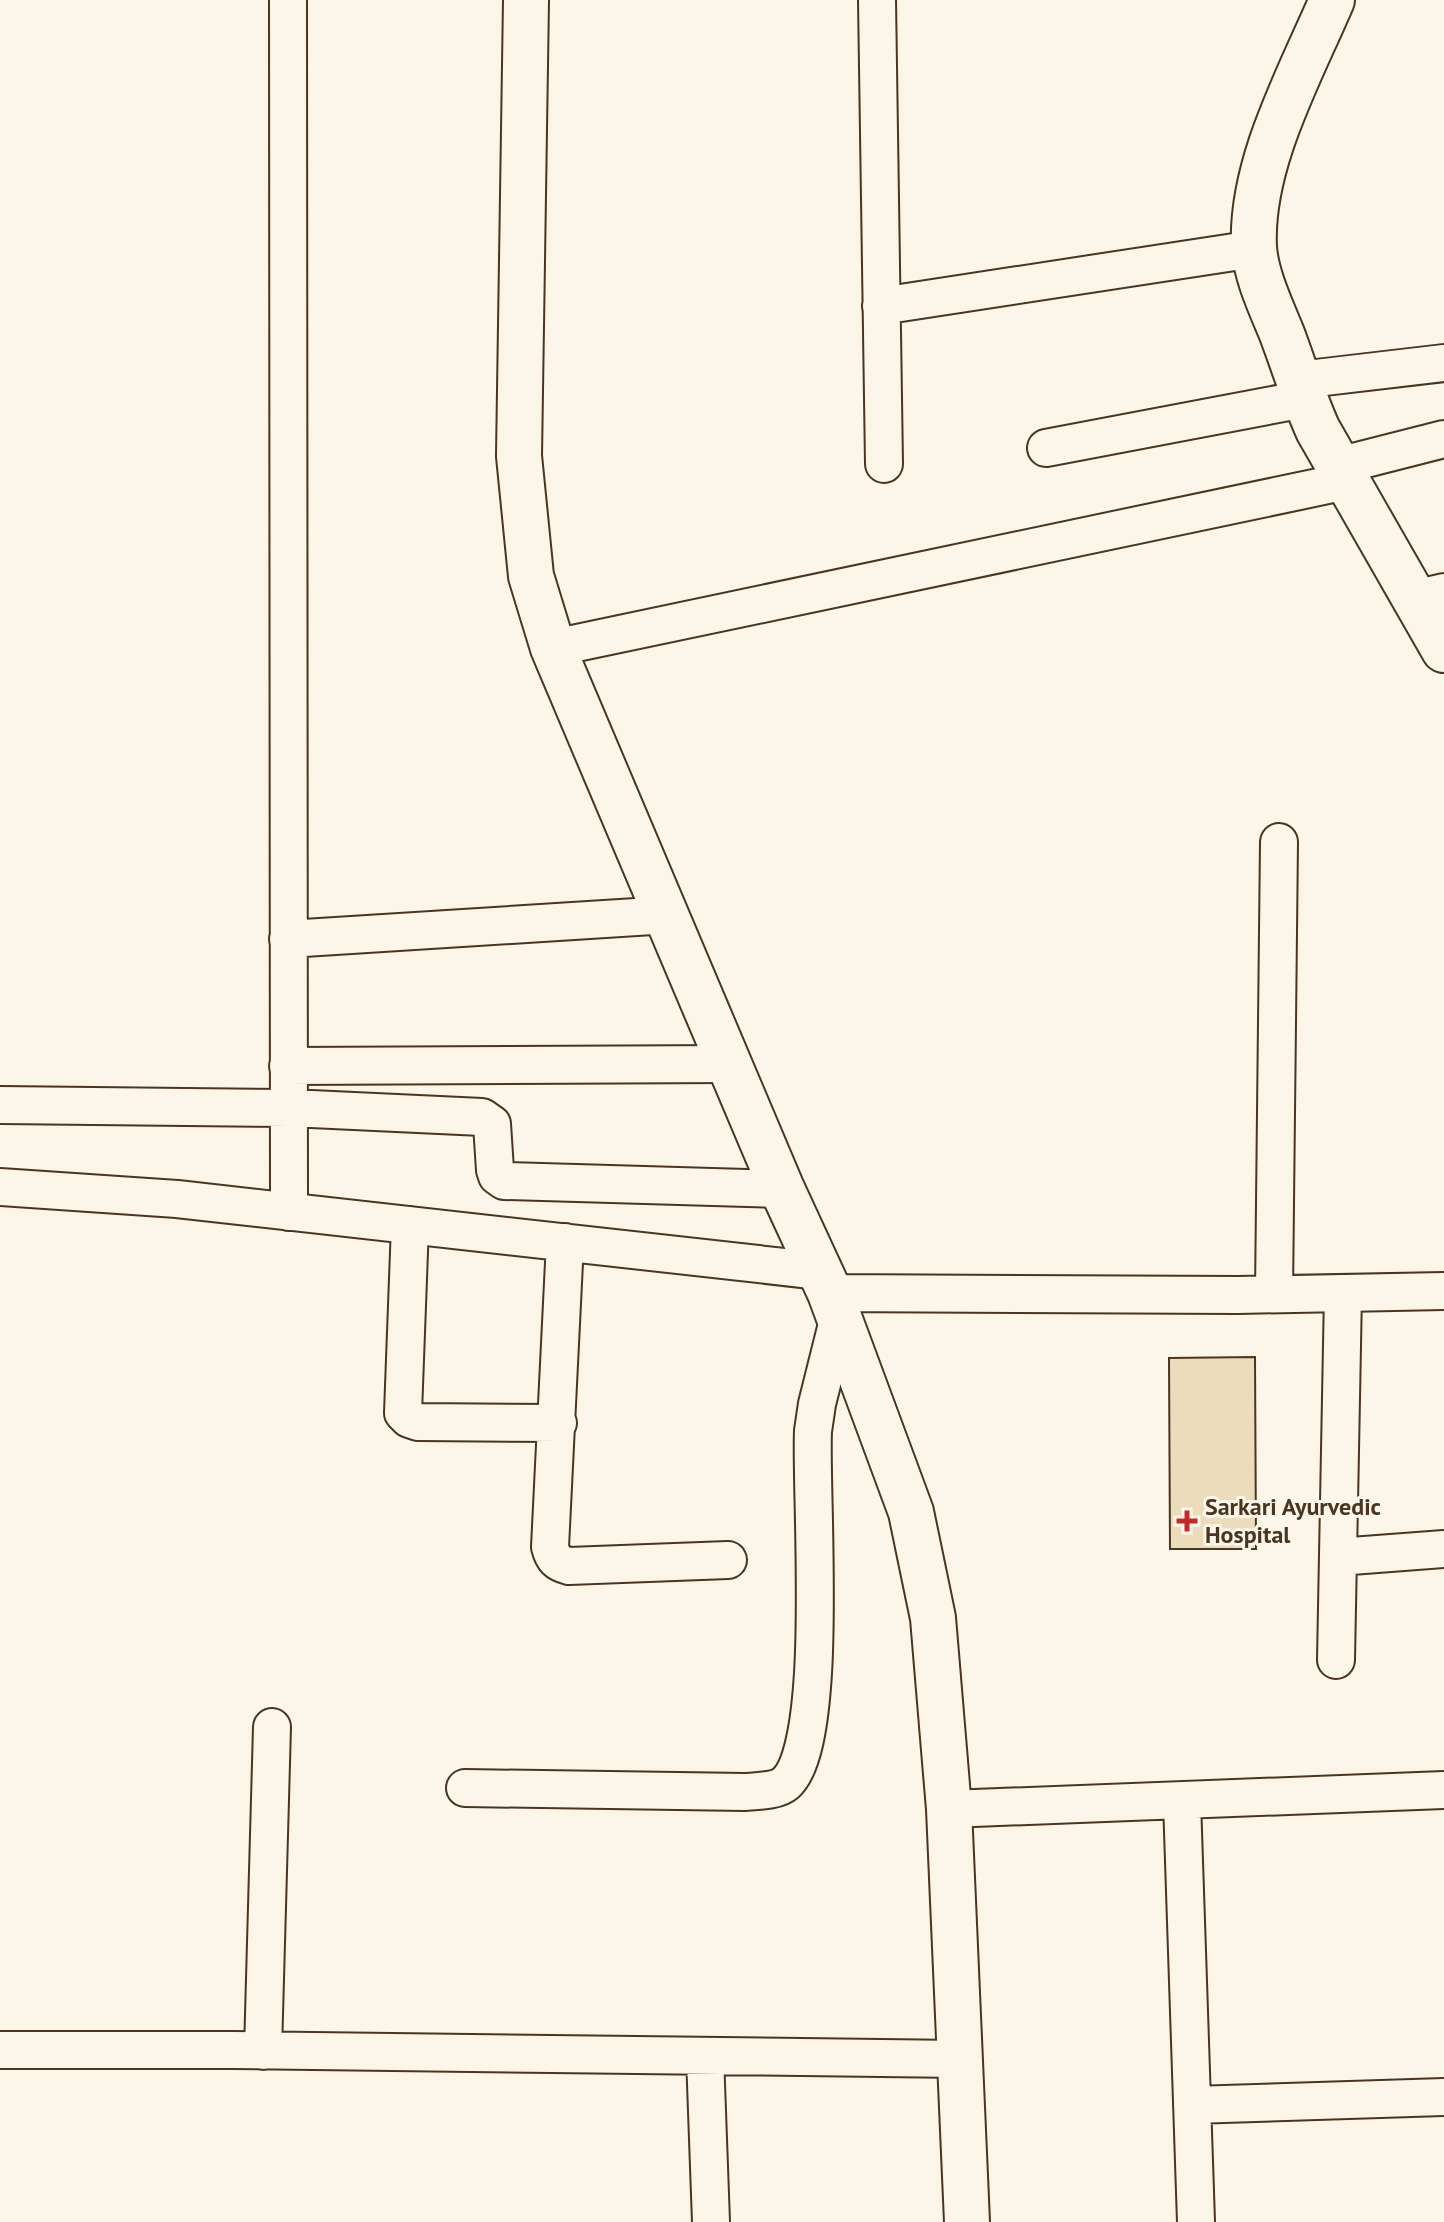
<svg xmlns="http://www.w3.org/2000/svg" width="1444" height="2222" viewBox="0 0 1444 2222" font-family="'PT Sans',sans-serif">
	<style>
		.building { fill: #ecdcbc; stroke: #4a3520; stroke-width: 2 }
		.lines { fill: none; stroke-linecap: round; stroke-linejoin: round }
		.street-casing { stroke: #4a3520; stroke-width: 40 }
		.secondary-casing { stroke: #4a3520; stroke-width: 48 }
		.street { stroke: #fbf6e9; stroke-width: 36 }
		.secondary { stroke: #fbf6e9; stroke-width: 44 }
		.poi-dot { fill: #c62828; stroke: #fbf6e9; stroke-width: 3 }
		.labels { text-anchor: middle; stroke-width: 6; stroke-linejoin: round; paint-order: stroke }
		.poi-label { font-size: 24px; font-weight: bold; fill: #4a3520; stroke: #fbf6e9; text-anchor: start }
	</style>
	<rect width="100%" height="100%" fill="#fbf6e9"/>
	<path class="building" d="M1255,1357L1256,1549H1170L1169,1358Z"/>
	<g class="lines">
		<g class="street-casing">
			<path id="street" d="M288,0L289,1212
				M877,0L884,464
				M881,306L1254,249
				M1299,380L1444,363
				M1046,448L1304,399
				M1338,466L1444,439
				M1414,599L1444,592
				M553,648L1347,481
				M288,939L668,915
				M288,1066L731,1064
				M0,1105L290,1108L482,1117L492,1124L495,1170L497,1176L504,1181L782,1189
				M0,1187L177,1199L820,1271
				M410,1225L403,1413L409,1419L418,1422L558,1423
				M565,1242L550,1547C553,1559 557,1563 569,1566L728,1560
				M830,1293L1238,1295L1444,1291
				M1274,1294L1279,842
				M1338,1557L1444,1549
				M1336,1660L1343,1293
				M465,1788L745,1792C758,1791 777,1791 786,1783C830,1743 810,1497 813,1431L817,1404L839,1316
				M1182,1801L1196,2222
				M949,1809L1444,1790
				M0,2050H233L961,2059
				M263,2051L272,1727
				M705,2056L711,2222
				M1192,2105L1444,2097"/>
		</g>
		<g class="secondary-casing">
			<path id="secondary" d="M526,0L519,456L531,576L553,648L782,1189L830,1293L911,1512L933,1618L949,1809L967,2222
				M1332,0C1300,75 1250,164 1254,247C1256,276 1271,307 1282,334C1294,366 1304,399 1318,430L1444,650"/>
		</g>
		<use href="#street" class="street"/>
		<use href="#secondary" class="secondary"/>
	</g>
	<path class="poi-dot" d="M1183 1509h8v8h8v8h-8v8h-8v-8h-8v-8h8z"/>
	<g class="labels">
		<g class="poi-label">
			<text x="1205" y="1515">Sarkari Ayurvedic<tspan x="1205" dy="28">Hospital</tspan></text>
		</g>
	</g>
</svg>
